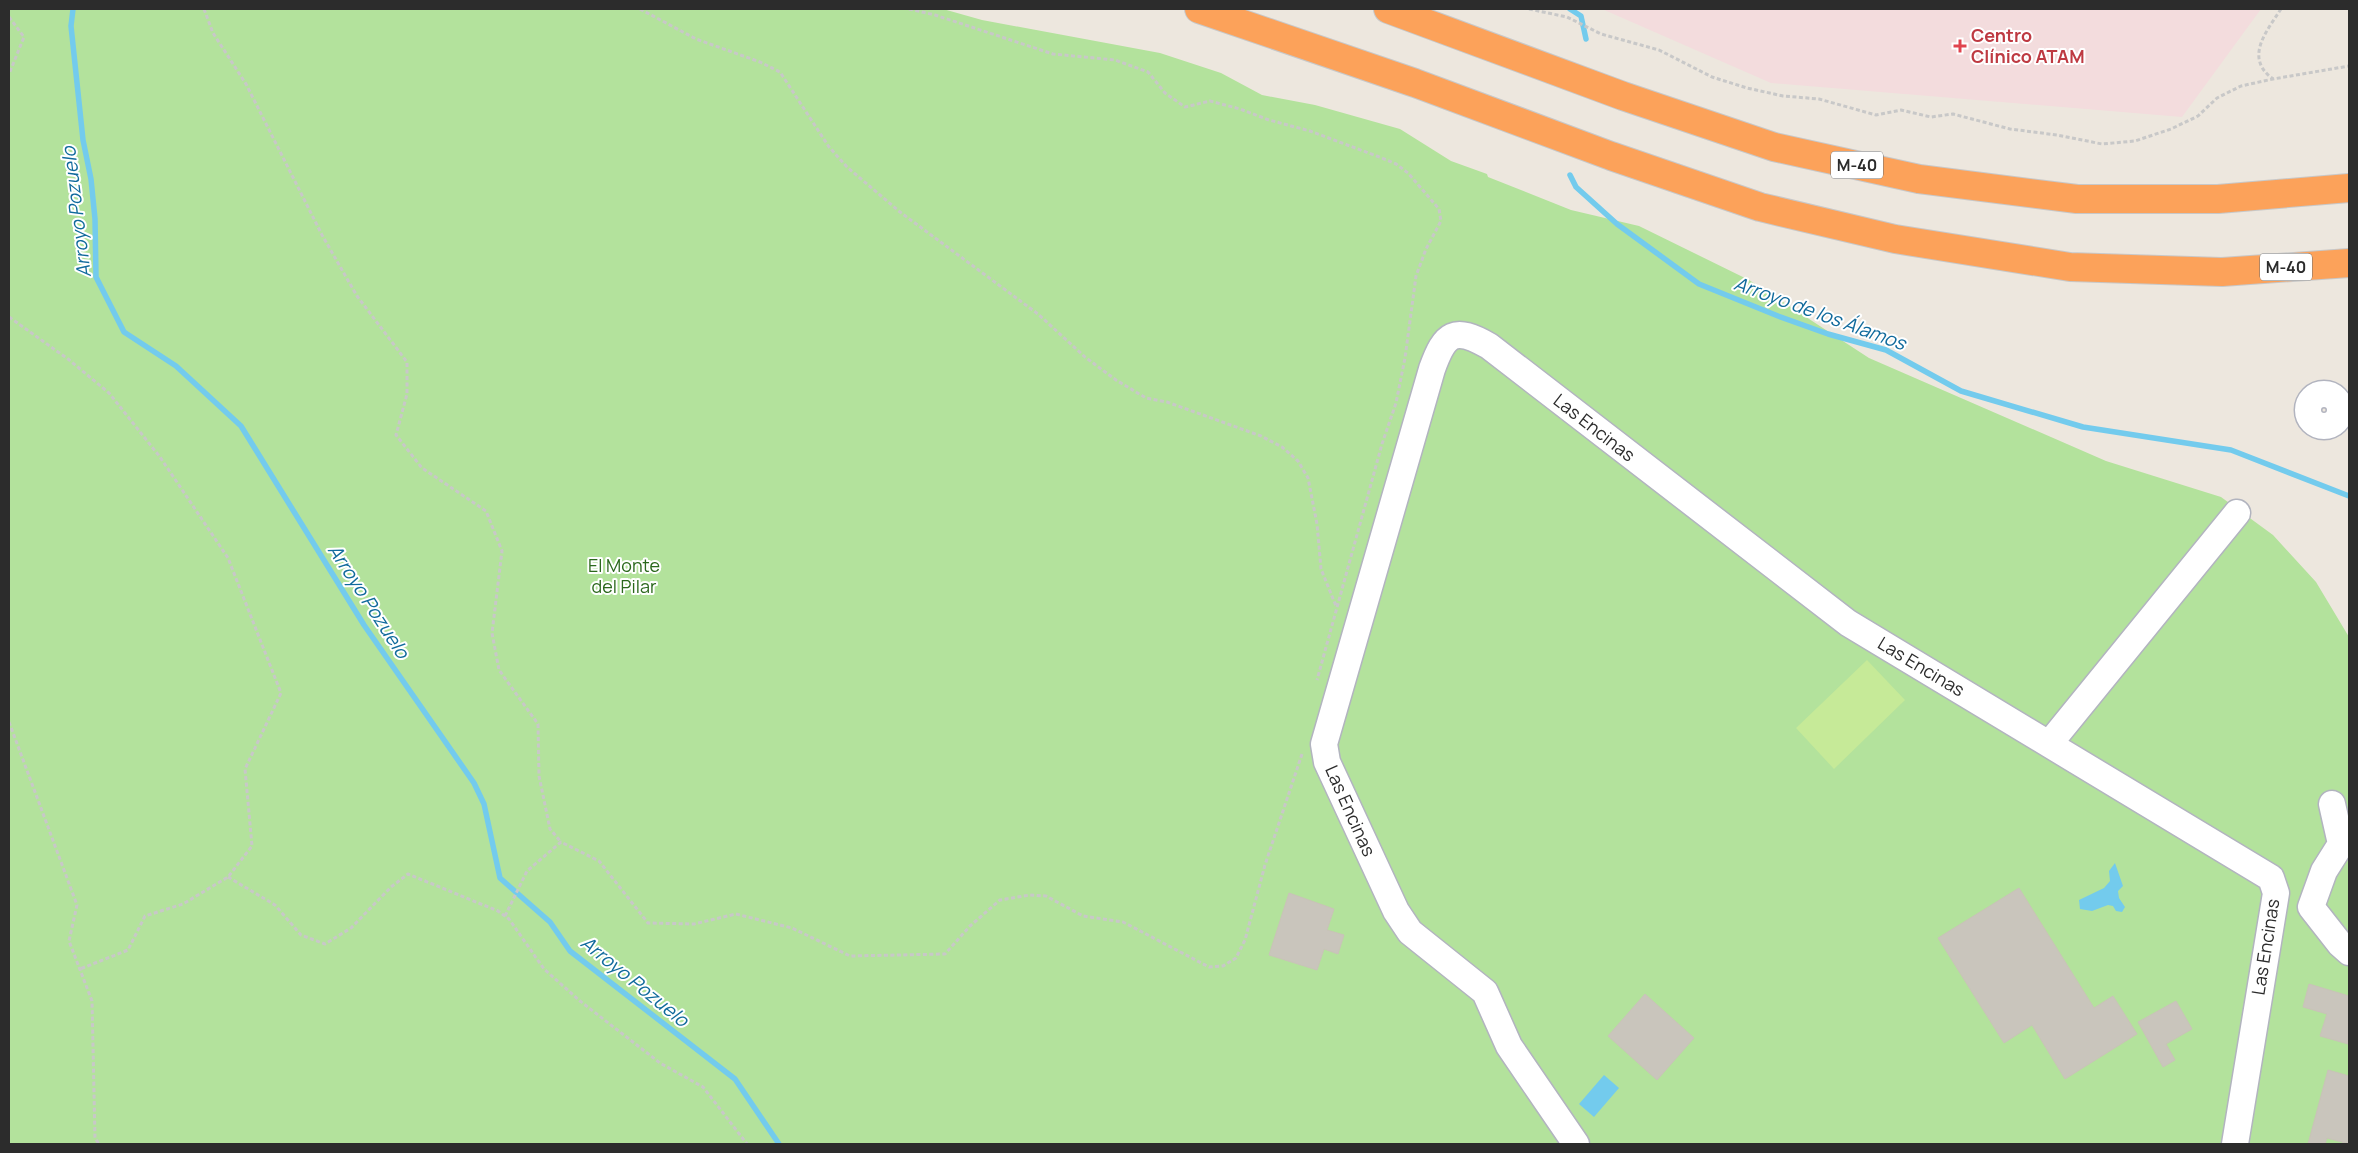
<svg xmlns="http://www.w3.org/2000/svg" width="2358" height="1153" viewBox="0 0 2358 1153" font-family="Manrope,sans-serif">
	<style>
		.medical { fill: #f3dcdd }
		.green { fill: #b3e29c }
		.pitch { fill: #c6ea98 }
		.water { fill: #73cbed }
		.lines { fill: none; stroke-linecap: round; stroke-linejoin: round }
		.stream { stroke: #73cbed; stroke-width: 5.5 }
		.building { fill: #c9c5bc; stroke: #c9c3b8 }
		.minor-casing { stroke: #b2b4bf; stroke-width: 29 }
		.highway-casing { stroke: #c8c8c8; stroke-width: 30 }
		.path { stroke: #c8c8c8; stroke-width: 3; stroke-dasharray: 4 2.5; stroke-linecap: butt }
		.minor { stroke: #fff; stroke-width: 26 }
		.highway { stroke: #fca25a; stroke-width: 28 }
		.health-dot { fill: #e0444e; stroke: #fff; stroke-width: 2 }
		.labels { text-anchor: middle; stroke-width: 4; stroke-linejoin: round; paint-order: stroke }
		.shield { fill: #fff; stroke: #6b6b6b; stroke-width: 1 }
		.shield-label { font-size: 16px; font-weight: bold; fill: #2c2c2c }
		.health-label { font-size: 18px; font-weight: bold; fill: #be3a42; stroke: #fff; text-anchor: start }
		.street-label { font-size: 18px; fill: #2c2c2c; stroke: #fff }
		.park-label { font-size: 18px; fill: #2b681c; stroke: #fff }
		.water-label { font-size: 19px; font-style: italic; fill: #106a9c; stroke: #fff }
	</style>
	<rect width="100%" height="100%" fill="#ede7de"/>
	<path class="medical" d="M1602,9H2261L2182,117L1771,83Z"/>
	<path class="green" d="M9,9H943L982,20L1160,53L1221,73L1262,95L1315,105L1400,129L1451,161L1487,174L1488,177L1571,210L1639,226L1749,280L1869,358L2106,461L2221,497L2273,535L2316,582L2349,637V1144H9Z"/>
	<path class="pitch" d="M1867,660L1905,700L1834,769L1796,728Z"/>
	<path class="water" d="M2115,863L2123,886L2118,891L2119,898L2125,907L2122,912L2116,911L2113,906L2108,905L2092,911L2080,909L2079,900L2104,888L2110,881L2109,871Z
		M1604,1075L1619,1088L1594,1117L1579,1104Z"/>
	<g class="lines">
		<path class="stream" d="M73,9L71,26L83,140L91,179L95,219L96,277L124,332L176,366L241,426L364,625L474,783L484,804L500,878L550,922L570,951L735,1079L779,1144
			M1570,9L1581,16L1586,39
			M1570,175L1576,187L1617,224L1699,284L1778,316L1828,334L1886,350L1961,391L2083,427L2231,450L2349,496"/>
	</g>
	<path class="building" d="M2019,888L2094,1008L2113,996L2137,1034L2065,1079L2032,1025L2004,1043L1938,938Z
		M1289,893L1334,909L1327,930L1344,935L1338,954L1324,949L1317,970L1269,955Z
		M2309,984L2349,996L2348,1044L2320,1036L2327,1014L2303,1007Z
		M1645,994L1694,1038L1657,1080L1608,1036Z
		M2176,1001L2192,1029L2166,1044L2175,1060L2163,1067L2138,1022Z
		M2328,1070L2349,1076V1144L2327,1138L2325,1144H2308Z"/>
	<g class="lines">
		<g class="minor-casing">
			<path id="minor" d="M2308 410a16 16 0 1 1 32 0a16 16 0 1 1-32 0Z
				M2049,744L2237,513
				M2332,804L2341,844L2324,871L2311,907L2340,944L2349,952
				M1576,1144L1509,1046L1485,992L1410,932L1396,911L1327,762L1324,744L1432,369C1445,333 1454,326 1489,346L1848,623L2271,878L2276,893L2235,1144"/>
		</g>
		<g class="highway-casing">
			<path id="highway" d="M1199,9L1415,83L1611,156L1760,207L1895,239L2070,267L2222,272L2349,263
				M1388,9L1623,96L1774,147L1919,179L2077,199H2218L2349,188"/>
		</g>
		<path class="path" d="M204,9L213,33L246,84L322,235L357,296L407,362V394L396,435L422,468L486,511L502,551L492,633L499,670L538,724L539,776L550,829L561,842
			M640,9L696,39L760,62L780,72L829,147L847,167L900,212L1038,314L1085,357L1116,380L1146,398L1167,402L1261,436L1282,447L1298,461L1308,478L1317,524L1321,569L1336,606
			M909,9L935,15L1053,54L1115,60L1148,72L1165,93L1185,107L1210,101L1240,109L1269,120L1310,131L1382,158L1396,164L1408,173L1439,209L1441,221L1426,249L1416,276L1405,358L1396,403L1382,444L1317,680
			M1529,9L1567,17L1601,34L1659,50L1712,77L1747,88L1783,96L1819,99L1876,115L1901,110L1931,117L1953,114L2010,129L2057,135L2102,144L2135,141L2171,129L2198,116L2217,98L2241,86L2273,79
			M2281,9C2266,32 2244,58 2273,79L2349,66
			M9,17L24,37L9,74
			M9,317L68,359L109,393L160,457L228,558L281,693L245,769L252,846L228,877L183,904L145,916L128,950L80,969
			M9,722L77,905L69,941L92,1001L95,1138L99,1144
			M228,877L275,905L301,935L325,944L351,928L391,887L408,874L498,911L509,919L544,969L580,1001L660,1063L703,1087L747,1144
			M505,916L527,871L561,842L599,861L648,923L694,924L736,914L792,928L850,956L945,954L970,926L1000,900L1030,895L1046,896L1083,916L1123,922L1209,967L1223,966L1236,958L1245,940L1265,865L1302,754"/>
		<use href="#minor" class="minor"/>
		<use href="#highway" class="highway"/>
	</g>
	<path class="health-dot" d="M1957.5 38.5h5v5h5v5h-5v5h-5v-5h-5v-5h5z"/>
	<g class="labels">
		<g class="shield">
			<rect x="1831" y="151.5" width="52" height="27" rx="4"/>
			<rect x="2260" y="253.5" width="52" height="27" rx="4"/>
		</g>
		<g class="shield-label">
			<text x="1857" y="171">M-40</text>
			<text x="2286" y="273">M-40</text>
		</g>
		<g class="health-label">
			<text x="1971" y="42">Centro<tspan x="1971" dy="21">Clínico ATAM</tspan></text>
		</g>
		<g class="street-label">
			<text transform="translate(1594 428) rotate(38)" y="6">Las Encinas</text>
			<text transform="translate(1921 667) rotate(31)" y="6">Las Encinas</text>
			<text transform="translate(1350 811) rotate(66)" y="6">Las Encinas</text>
			<text transform="translate(2266 947) rotate(-81)" y="6">Las Encinas</text>
		</g>
		<g class="park-label">
			<text x="624" y="572">El Monte<tspan x="624" dy="21">del Pilar</tspan></text>
		</g>
		<g class="water-label">
			<text transform="translate(76 212) rotate(-97)" y="7">Arroyo Pozuelo</text>
			<text transform="translate(1820 313) rotate(20)" y="7">Arroyo de los Álamos</text>
			<text transform="translate(369 601) rotate(57)" y="7">Arroyo Pozuelo</text>
			<text transform="translate(635 981) rotate(39)" y="7">Arroyo Pozuelo</text>
		</g>
	</g>
	<rect width="2358" height="1153" fill="none" stroke="#2c2c2c" stroke-width="20"/>
</svg>
